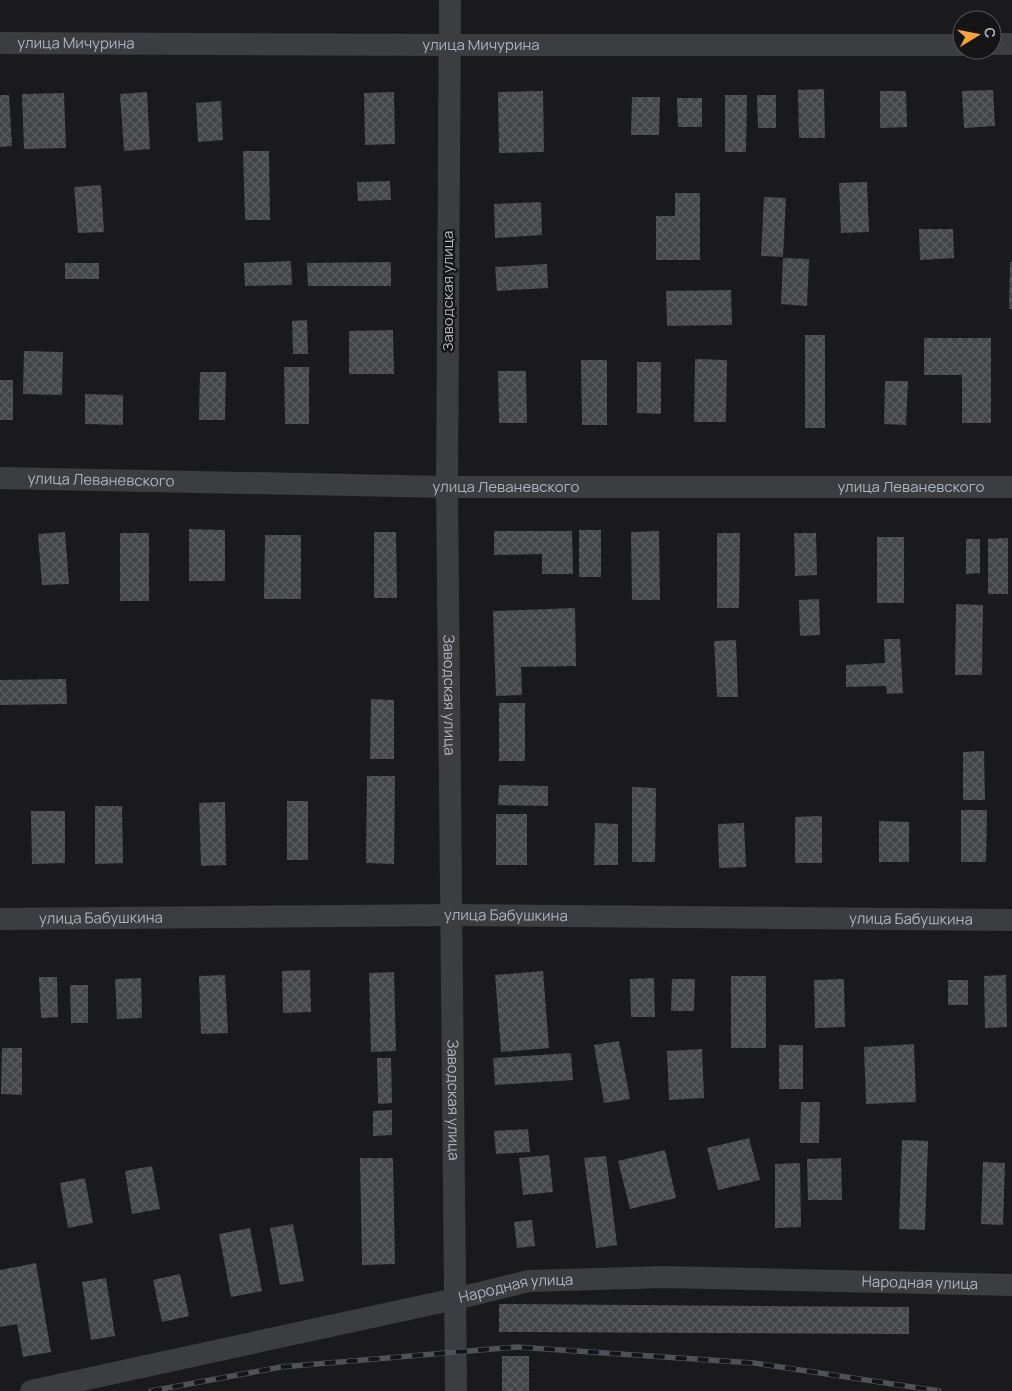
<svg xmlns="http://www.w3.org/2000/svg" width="1012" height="1391" viewBox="0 0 1012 1391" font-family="Manrope,sans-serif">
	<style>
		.building { fill: url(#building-cross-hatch) }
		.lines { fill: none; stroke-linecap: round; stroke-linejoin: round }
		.minor { stroke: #3b3d41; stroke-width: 22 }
		.rail-casing { stroke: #4e5157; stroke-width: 5.5 }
		.rail { stroke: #151517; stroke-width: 4; stroke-dasharray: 11; stroke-linecap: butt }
		.labels { text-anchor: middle; stroke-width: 4.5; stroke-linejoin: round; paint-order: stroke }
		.street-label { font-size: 15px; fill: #acb3bc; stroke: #151517 }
	</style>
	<defs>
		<pattern id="building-cross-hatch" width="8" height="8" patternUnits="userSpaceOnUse" patternTransform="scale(1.25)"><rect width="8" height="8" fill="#444549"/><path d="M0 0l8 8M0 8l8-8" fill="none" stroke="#5c5d61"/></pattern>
	</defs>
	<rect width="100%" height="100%" fill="#1a1a1c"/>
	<path class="building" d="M824,89L825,138H799L798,90Z
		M993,90L995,126L964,128L962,91Z
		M543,91L544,152L499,153L498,92Z
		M880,91H906L907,127L880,128Z
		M147,92L150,149L124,151L120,94Z
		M394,92L395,144L365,145L364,93Z
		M64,93L66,148L24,149L22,94Z
		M0,95H9L12,146L0,147Z
		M725,95H747L746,152H725Z
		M757,95H776V128H758Z
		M632,97H660L659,135H631Z
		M677,98H702V127H678Z
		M221,101L223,140L198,142L196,103Z
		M243,151H269L270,220H245Z
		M390,181L391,200L358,201L357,182Z
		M867,182L869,232L841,233L839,183Z
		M101,185L104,232L78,233L74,187Z
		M675,193H700V260H656V216H675Z
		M764,197L786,198L783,257L761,256Z
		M541,202L542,235L495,238L494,204Z
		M919,229H953L954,258L920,260Z
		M783,258L809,259L807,306L781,304Z
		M291,261L292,285L245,286L244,263Z
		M391,262V286H308L307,263Z
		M1010,262H1012V309H1009Z
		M65,263H99V279H65Z
		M547,264L548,288L497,291L495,267Z
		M731,290L732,325L667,326L666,291Z
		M307,320L308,354H293L292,321Z
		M393,330L394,374H349V331Z
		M805,335H825V428H805Z
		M924,338H991V423H962V375H924Z
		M24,351L63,352L62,395L23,394Z
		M695,359L727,360L726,422H694Z
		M581,360H607V425H582Z
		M637,362H661V414L637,413Z
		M284,367H309V424H285Z
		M498,371H526L527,423H499Z
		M200,372H226L225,420H199Z
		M0,380H13V420H0Z
		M885,381H908L906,425L884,424Z
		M85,394L123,395V425L85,424Z
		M189,529L225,530V581H189Z
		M579,530H601V577H579Z
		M494,531H572L573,574H542V554L494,555Z
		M659,531L660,600H632L631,532Z
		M65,532L69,584L42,585L38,534Z
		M374,532H396L397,598H374Z
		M120,533H149V601H120Z
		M717,533H740L739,608H717Z
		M794,533H816L817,575L795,576Z
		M265,535H301V599H264Z
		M877,537H904V603H877Z
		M1008,538V594H988V539Z
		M966,539H980V573L966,574Z
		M819,599L820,635L800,636L799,600Z
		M956,604L983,605L982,675H955Z
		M575,608L576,666L521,667L522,695L496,696L493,611Z
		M884,639H900L903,693L887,694L886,686L846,687V665L885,663Z
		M736,640L738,697H717L714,641Z
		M66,679L67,704L0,705V680Z
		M371,699L394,700V759H370Z
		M499,703H525V761H499Z
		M984,751L985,800H963V752Z
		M367,776H395L394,864L366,863Z
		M499,785L548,786V806L498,805Z
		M632,787L656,788L655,862H632Z
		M287,801H308V860H287Z
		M225,802L226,865L201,866L199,803Z
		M95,806H122L123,863L95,864Z
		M961,810H987L986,862H961Z
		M31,811H65V863L32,864Z
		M496,814H527V865H496Z
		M822,816V863H795V817Z
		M879,821L909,822V862H879Z
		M595,823L618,824V865H594Z
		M744,823L746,867L719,868L718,824Z
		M310,970L311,1012L283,1013L282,971Z
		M543,971L549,1048L501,1052L495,975Z
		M394,972L396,1051L371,1052L369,973Z
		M225,975L228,1033L201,1034L199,976Z
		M1006,975L1007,1027L985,1028L984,976Z
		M731,976H766V1048H731Z
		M39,977H57L58,1017L41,1018Z
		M141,978L142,1018L117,1019L115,979Z
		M654,978L655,1017H631L630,979Z
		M672,979H695L694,1011H671Z
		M844,979L845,1027L815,1028L814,980Z
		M948,980H968V1005H948Z
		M70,985H88V1023H71Z
		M619,1041L630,1099L604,1103L594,1045Z
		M914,1044L916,1102L866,1104L864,1047Z
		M779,1045H803V1089H779Z
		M2,1048H22V1095L1,1094Z
		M702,1049L704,1098L669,1100L667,1051Z
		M571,1053L573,1080L495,1085L493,1058Z
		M377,1058H391L392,1103L378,1104Z
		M801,1102H820L819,1143H800Z
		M392,1110V1135L373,1136V1111Z
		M528,1129L530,1152L496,1154L494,1131Z
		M749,1138L760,1180L718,1190L707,1148Z
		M902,1140L928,1141L925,1230L899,1229Z
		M665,1150L676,1198L630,1209L618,1161Z
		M549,1155L553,1192L523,1195L519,1158Z
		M606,1156L617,1245L596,1248L584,1158Z
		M360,1158H393L395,1264L362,1265Z
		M841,1158L842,1200H808L807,1159Z
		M983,1162L1005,1163L1003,1225L981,1224Z
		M800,1163L801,1227L775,1228V1164Z
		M152,1166L160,1209L132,1214L125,1171Z
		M85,1178L93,1223L68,1228L60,1183Z
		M532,1220L535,1246L517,1248L514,1222Z
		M293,1224L304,1281L280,1285L270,1228Z
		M250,1228L262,1291L231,1297L219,1234Z
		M36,1263L51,1352L23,1357L17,1324L0,1327V1270Z
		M180,1274L189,1316L162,1322L153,1280Z
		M106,1278L115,1336L91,1340L82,1282Z
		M499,1304L909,1307V1334L499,1332Z
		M502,1356H529V1391H502Z"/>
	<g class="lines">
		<g class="minor">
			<path id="s1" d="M450,0L447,487L456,1391"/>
			<path id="s2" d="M0,43L449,45H962"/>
			<path d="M992,44H1012"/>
			<path id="s3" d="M0,478L447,487H1012"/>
			<path id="s4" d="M0,919L452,915L1012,920"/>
			<path id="s5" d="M31,1391L455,1299L529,1281L664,1277L1012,1285"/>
		</g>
		<g class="rail-casing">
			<path id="rail" d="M151,1391L281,1367L516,1347L754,1363L939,1391"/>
		</g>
		<use href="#rail" class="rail"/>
	</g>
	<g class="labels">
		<g class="street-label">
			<text dy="5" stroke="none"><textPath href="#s2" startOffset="76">улица Мичурина</textPath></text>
			<text dy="5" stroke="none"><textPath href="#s2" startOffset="481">улица Мичурина</textPath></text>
			<text transform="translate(448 291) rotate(-90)" y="5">Заводская улица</text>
			<text dy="5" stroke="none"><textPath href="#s3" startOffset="101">улица Леваневского</textPath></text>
			<text dy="5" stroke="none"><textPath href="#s3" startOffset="506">улица Леваневского</textPath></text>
			<text dy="5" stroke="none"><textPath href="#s3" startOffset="911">улица Леваневского</textPath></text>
			<text dy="5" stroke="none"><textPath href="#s1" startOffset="695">Заводская улица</textPath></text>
			<text dy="5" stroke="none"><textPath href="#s4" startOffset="506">улица Бабушкина</textPath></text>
			<text dy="5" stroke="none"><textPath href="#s4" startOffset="101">улица Бабушкина</textPath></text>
			<text dy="5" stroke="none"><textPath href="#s4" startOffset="911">улица Бабушкина</textPath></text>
			<text dy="5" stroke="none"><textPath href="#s1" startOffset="1100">Заводская улица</textPath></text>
			<text dy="5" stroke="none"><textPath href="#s5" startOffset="901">Народная улица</textPath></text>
			<text dy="5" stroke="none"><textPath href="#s5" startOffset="496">Народная улица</textPath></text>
		</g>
	</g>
	<g transform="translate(977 35) rotate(80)"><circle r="24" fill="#151517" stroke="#515459"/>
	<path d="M0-4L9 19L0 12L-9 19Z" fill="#f8a237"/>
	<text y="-8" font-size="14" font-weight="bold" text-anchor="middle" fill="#acb3bc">С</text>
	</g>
</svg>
